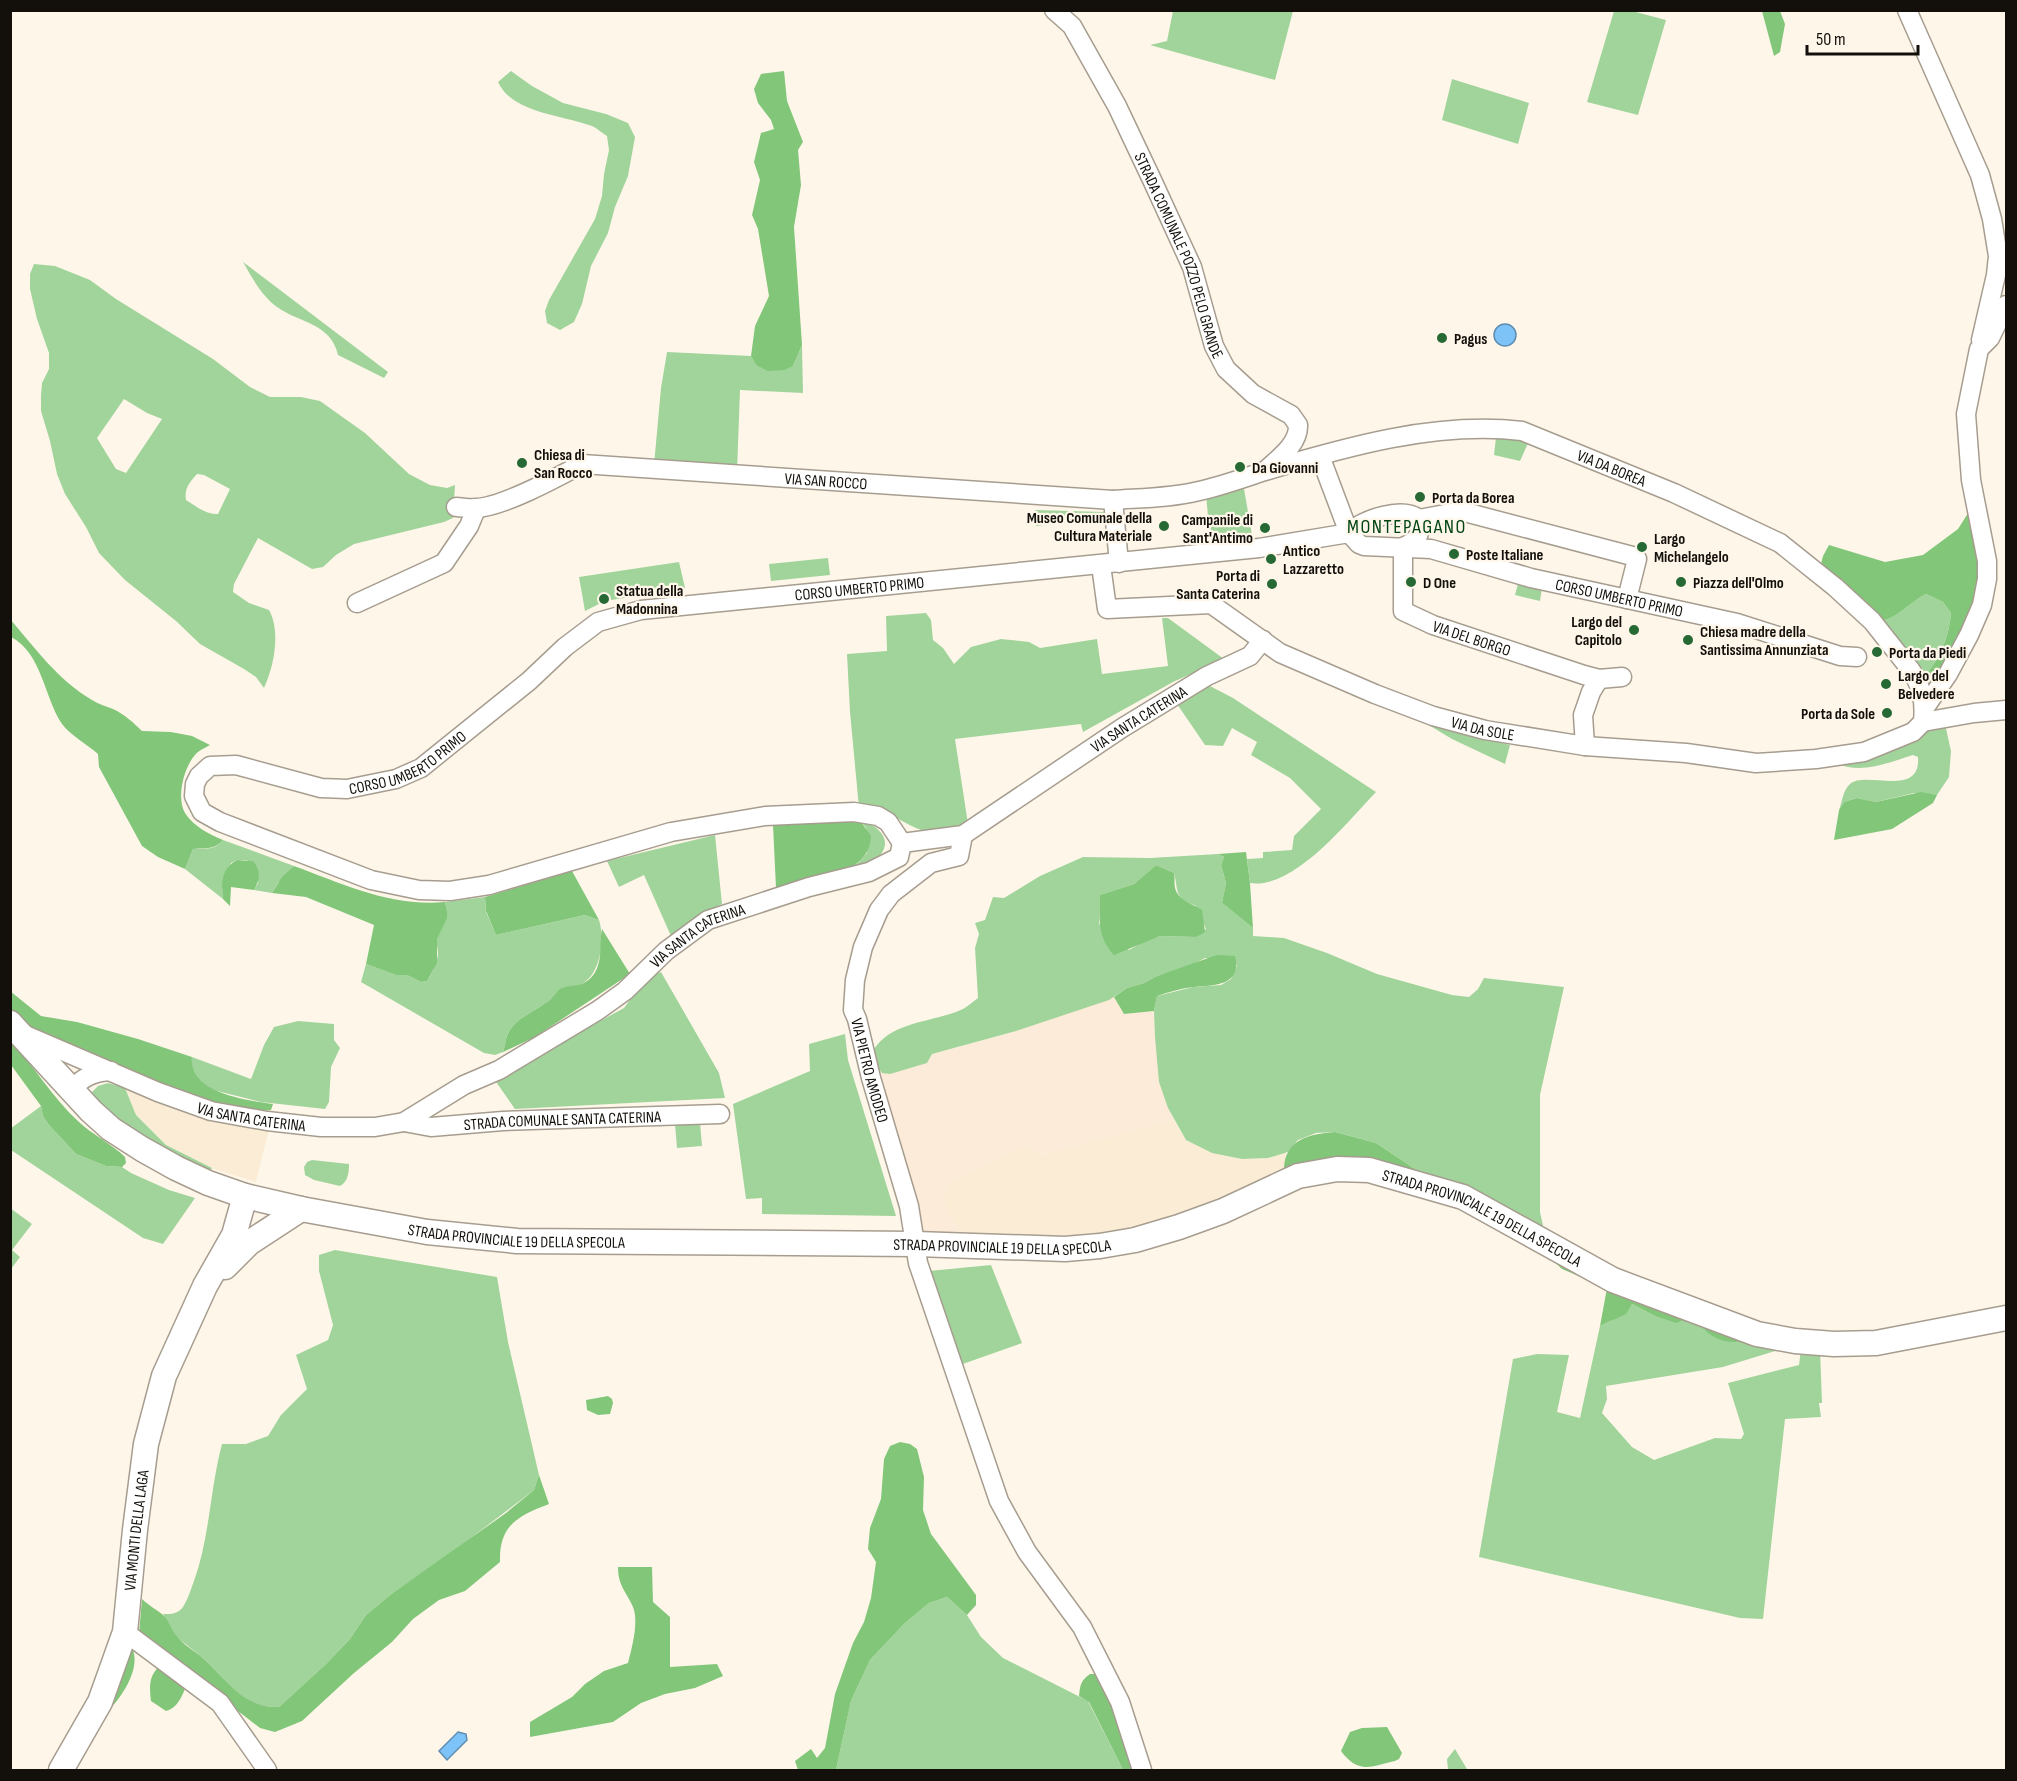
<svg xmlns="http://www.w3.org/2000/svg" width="2017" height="1781" viewBox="0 0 2017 1781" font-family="'Sofia Sans Condensed',sans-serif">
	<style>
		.built { fill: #fbecd6 }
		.industrial { fill: #fbebd8 }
		.green { fill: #a1d49b; fill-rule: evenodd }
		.forest { fill: #81c679 }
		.water { fill: #7dc3f7; stroke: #5d8db0; stroke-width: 1.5 }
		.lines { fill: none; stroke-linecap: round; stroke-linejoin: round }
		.street-casing { stroke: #a69d8f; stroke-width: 21 }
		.secondary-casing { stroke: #a69d8f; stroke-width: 27 }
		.street { stroke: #fff; stroke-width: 18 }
		.secondary { stroke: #fff; stroke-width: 24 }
		.poi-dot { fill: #266934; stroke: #fff6ea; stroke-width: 2 }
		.labels { text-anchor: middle; stroke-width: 4.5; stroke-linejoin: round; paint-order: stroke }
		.street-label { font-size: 16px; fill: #13100b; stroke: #fff6ea }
		.poi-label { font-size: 16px; font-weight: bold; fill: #13100b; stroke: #fff6ea; text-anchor: start }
		.quarter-label { font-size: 20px; letter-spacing: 1.5px; fill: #004414; stroke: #fff6ea }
	</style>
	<rect width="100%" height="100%" fill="#fff6ea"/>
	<path class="built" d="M125,1088L192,1114L231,1124L269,1130L256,1182L204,1166L166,1145L136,1115Z
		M1174,1120L1186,1140L1212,1153L1242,1159L1268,1158L1286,1152L1284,1167L1286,1174L1142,1230L1085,1240L963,1239L945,1204L944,1190L953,1179L1030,1145L1038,1155Z"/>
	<path class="industrial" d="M1114,997L1124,1014L1154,1011L1155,1037L1168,1108L1174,1120L1037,1155L1030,1145L953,1179L944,1190L945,1204L963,1239L920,1236L875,1064L952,1049L1016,1031Z"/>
	<path class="green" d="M1173,11H1293L1275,80L1150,45L1167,41Z
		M1614,11H1632L1666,20L1638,115L1587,102Z
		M511,71L532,86L563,103L606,114L628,123L635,137L628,176L615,207L608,233L591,266L582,304L574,322L560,330L547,323L545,311L549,300L595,219L602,196L604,174L609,150L607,136C602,133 597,128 592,126C563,115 512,113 498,82Z
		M1452,79L1529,103L1518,144L1442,120Z
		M243,262L388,372L384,378L338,355C331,323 299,323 277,307C261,295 253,279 243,262Z
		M34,264L55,266L90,280L116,299L213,359L250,387L270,397H301L320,401L365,433L409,474L430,485L447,488L455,485L453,518L444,522L354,544L336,555L323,567L312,569L258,538L234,584L233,592L249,603L269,610C281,631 274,667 264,688L256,677L244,669L200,644L176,621L125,580L99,553L86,527L65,494L57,474L50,441L41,411V395L42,383L49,369V353L37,319L30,289V274ZM124,399L147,413L162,419L126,473L116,469L97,438ZM197,474L204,475L230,489L218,514C206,515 196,506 186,500C184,488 190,482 197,474Z
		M802,345L803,393L740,390L737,472L654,465L661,388L667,352L751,356L756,365L793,366Z
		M1496,437L1529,441L1520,461L1494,455Z
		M1243,483L1252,535L1210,539L1206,494Z
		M1035,510L1104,512L1105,518L1036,526Z
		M828,558L830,575L771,581L769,564Z
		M679,562L685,588L605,601L585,611L579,577Z
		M1520,576L1543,581L1540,601L1515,595Z
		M1926,594L1943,602L1951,613C1949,638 1940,659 1923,678C1913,656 1899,638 1881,621C1898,618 1910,602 1926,594Z
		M926,613L931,620L933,640L943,648L954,664L971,647L1001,639L1029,642L1040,648L1097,639L1102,674L1168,666L1162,618H1168L1224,659L1173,682L1083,732L1081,724L955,739L968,824C954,829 937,836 921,830C898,821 887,808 859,808L850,712L847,654L887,651L886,616Z
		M1206,684L1233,698L1376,792C1348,821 1294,890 1250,883L1247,859L1263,858V852L1292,850L1294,836L1321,809L1290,778L1251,755L1257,742L1232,728L1223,746L1205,745L1175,701Z
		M1422,721L1460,733L1510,745L1505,764L1452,739Z
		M1945,724L1951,751L1949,777L1937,795L1914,793L1876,802L1857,798L1844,802L1839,810C1842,802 1843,790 1850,784C1865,770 1921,799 1918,757L1913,755C1887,763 1863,774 1837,764Z
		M859,819C873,823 894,837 881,854C875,862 858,865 849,869L859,862L867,853L866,828Z
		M715,835L722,904L696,917L671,936L644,875L619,887L607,861Z
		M223,840L294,866L278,883L272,893L254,890L258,883L247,860H237L231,863L222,890L223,899L185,869L193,849C208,847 212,852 223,840Z
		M1218,854L1224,857L1221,865L1226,883L1222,903L1253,928V936L1284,938L1327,953L1377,974L1452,995L1469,997L1478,989L1484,978L1564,987L1540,1095V1212L1544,1230L1423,1178L1418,1171L1376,1143L1335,1132L1316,1133L1298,1140L1288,1152L1268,1158L1242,1159L1212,1153L1186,1140L1168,1108L1159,1082L1155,1037L1154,1011L1157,996L1193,987L1221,985L1231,979L1237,965L1205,958L1192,965L1157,976L1144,983L1127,988L1109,1000L1016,1031L932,1054L927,1063L890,1074L882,1073L875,1064L872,1053C889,1020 934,1023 963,1009C968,1006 974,1001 978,998L975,948L979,934L975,923L985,920L993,897L1004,898L1040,876L1083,857L1150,858ZM1156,865L1174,873C1179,892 1173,897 1196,906L1206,929L1196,937L1160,936L1145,941L1129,950L1099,924L1100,895L1134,884Z
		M485,897L486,912L496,935L585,915L599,920C605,938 601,973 583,983C576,987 567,986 561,989C556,992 552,999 547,1002C534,1012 514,1019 508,1034C505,1040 505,1047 503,1052L495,1055L484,1053L361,982L366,964L396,975H407L421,982L427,981C432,973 437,963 438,954C438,949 436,944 437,939C441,923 450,920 445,902Z
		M661,972L719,1073L725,1098L515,1109L494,1079L624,1008L646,978Z
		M298,1021L334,1024V1040L340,1048L331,1067L329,1102L325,1109L261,1102L209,1089L198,1079L190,1068L192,1057L251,1079L264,1045L274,1027Z
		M845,1034L848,1060L896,1216L762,1214V1198L746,1199L733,1104L810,1071L809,1044Z
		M108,1083L125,1088L136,1115L166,1145L212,1168L208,1175L127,1133L89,1095L98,1086Z
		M41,1106L43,1116L49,1125L76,1154L106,1166L122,1167L131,1173L169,1190L195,1198L163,1244L143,1238L11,1150L10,1129Z
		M700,1122L702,1146L677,1148L675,1124Z
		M312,1160L349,1164C349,1172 348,1182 340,1186L314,1180L305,1175L304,1167L307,1162Z
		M10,1208L32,1224L12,1250L20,1257L11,1269Z
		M335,1250L497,1277L508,1342L539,1475L534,1490L451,1553L390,1595L366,1615L350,1639L326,1664L279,1707C243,1709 227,1679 203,1658C195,1651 186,1645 178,1638C172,1631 167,1622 163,1614C171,1614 178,1614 183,1607C188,1599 191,1589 194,1581C210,1536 210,1489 222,1444H246L268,1436L281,1415L307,1389L296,1355L328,1340L333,1325L319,1271V1255Z
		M991,1265L1022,1343L960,1365L929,1271Z
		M1632,1304L1653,1315L1683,1320L1746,1340L1788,1347L1723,1367L1606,1386L1607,1399L1602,1413L1632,1447L1654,1460L1715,1438L1741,1439L1744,1434L1728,1383L1799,1365L1801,1349H1820L1822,1403H1819L1821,1417L1785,1419L1763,1619L1740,1618L1479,1557L1513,1359L1537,1354L1569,1355L1557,1412L1580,1418L1600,1326L1611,1321Z
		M947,1597L967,1615L981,1637L1003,1658L1088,1701L1123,1770H836L851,1701L870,1660L904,1624L929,1603Z
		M1455,1749L1467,1769V1770H1448L1447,1759Z"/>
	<path class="forest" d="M1762,11H1780L1785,24L1780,52L1774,56Z
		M784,71L787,101L803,142L798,150L801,185L794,227L802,345L793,366L784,370L768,371L756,365L751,356L755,326L769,296L758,229L752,215L760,180L754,162L761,133L774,129L771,120L758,103L754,89L761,74Z
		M1970,510L1981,579L1972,618L1930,693L1923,678C1940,659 1949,638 1951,613L1943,602L1926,594C1910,602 1898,618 1881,621L1821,564L1823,556L1829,545L1885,562L1923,555L1958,529Z
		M10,619C35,648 58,680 92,700C98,704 106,706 113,709C124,714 134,723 142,731L171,732L192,736L210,745C205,748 199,750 195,755C184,767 176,798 185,813C194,827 209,834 223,840C213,851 206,847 193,849L185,869L158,857L142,846L99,767L98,754C88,745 69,734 62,724C44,697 42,653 11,637Z
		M1921,792L1937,795L1933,803L1892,829L1834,840L1839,810L1844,802L1857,798L1876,802Z
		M859,819L871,836C870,852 863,860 849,869L776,888L773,825Z
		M1246,852L1250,883L1253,928L1222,903L1226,883L1221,865L1224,857L1218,854Z
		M237,860L253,861C261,871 260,879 254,890L231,887L230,906L223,899C221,883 221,869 237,860Z
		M1156,865L1174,873C1175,878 1174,883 1175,888C1178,900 1193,904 1202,910L1205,932L1196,937L1160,936L1114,955C1097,938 1099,917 1100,895L1134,884Z
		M294,866C343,884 391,907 445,902L447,911V918L437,939V963L427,981L421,982L407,975H396L366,964L374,925L306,897L272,893L282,877Z
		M572,871L599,920L585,915L496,935L486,911L485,897Z
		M602,929L630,974L535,1037L503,1052C505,1047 505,1040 508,1034C514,1019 534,1012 547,1002C552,999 556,992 560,989C572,983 583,989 594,974C603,961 599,944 602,929Z
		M1217,955L1235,956C1242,986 1215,985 1194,987C1182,988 1169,992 1157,996L1154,1011L1124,1014L1114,997L1127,988L1144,983L1157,976Z
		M10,991L41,1016L77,1022L138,1039L192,1057C188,1093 245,1100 273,1104L271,1110L243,1112L187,1097L22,1025L11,1013Z
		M10,1038C33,1066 53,1098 79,1122C93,1135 112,1144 125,1157L126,1163L122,1167L106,1166L76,1154L49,1125L43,1116L41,1106L11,1065Z
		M1335,1132L1376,1143L1418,1171L1423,1178L1284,1172C1283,1140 1308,1134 1335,1132Z
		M1547,1255L1746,1340C1731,1345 1711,1340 1702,1326L1683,1320L1676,1323L1653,1315L1632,1304L1626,1314L1600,1326L1607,1288L1562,1269Z
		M608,1396L612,1399L613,1403L610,1414L598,1415L587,1410L586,1400Z
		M900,1442L910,1444L917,1449L924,1477L923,1510L931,1534L976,1595V1605L967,1615L947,1597L929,1603L904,1624L870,1660L851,1701L836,1770H798L795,1761L811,1749L817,1758L825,1748L835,1694L853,1643L864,1622L871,1598L876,1562L868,1549L870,1528L881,1499L884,1459L890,1446Z
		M539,1475L549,1504C517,1516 499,1526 500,1562L465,1591L439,1600L413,1619L392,1642L354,1673L302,1721L275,1732L260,1728L139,1634L142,1599C148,1605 159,1611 164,1616C169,1621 171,1629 176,1635C183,1645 195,1651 204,1659C227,1680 245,1709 279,1707L326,1664L350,1639L366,1615L390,1595L506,1513L534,1490Z
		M618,1567H652L653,1602L670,1617V1667L717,1664L723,1676L695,1688L665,1694L641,1703L613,1722L530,1737V1722L572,1697L585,1684L604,1671L628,1663C632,1647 639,1622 633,1607C626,1591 618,1586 618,1567Z
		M131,1646C143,1666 122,1697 108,1711Z
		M163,1663L188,1680C184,1692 179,1708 166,1711L151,1701C149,1684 149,1674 163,1663Z
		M1090,1674H1098L1127,1738L1137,1770H1123L1089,1702L1079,1696C1080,1685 1081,1680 1090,1674Z
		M1387,1727L1402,1753L1399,1759L1395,1761C1370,1767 1358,1774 1341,1751L1350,1732L1362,1728Z"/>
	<path class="water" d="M1494 335a11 11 0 1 1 22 0a11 11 0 1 1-22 0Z
		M458,1732L466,1734L467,1740L447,1760L439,1751Z"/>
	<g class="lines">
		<g class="street-casing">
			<g id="street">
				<path id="s1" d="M1054,10L1072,26L1117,106L1153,182L1192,267L1214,346L1226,369L1253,394L1291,415L1298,425C1299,444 1279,458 1266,470"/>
				<path d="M1907,10L1980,175L1992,219L1998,256L1996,275L1981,340"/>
				<path id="s2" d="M1320,456L1349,533L1359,544L1364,546L1431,549L1531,578L1737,623L1840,656L1857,657"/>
				<path d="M1113,500L1119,563"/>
				<path id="s3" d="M456,507C462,507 469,509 475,508C501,508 558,477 582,464L1113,500C1141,498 1171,498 1199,491C1222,486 1243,478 1265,471C1346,447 1436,421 1522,431L1674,493L1780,543L1835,587L1872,621L1910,669C1922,686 1925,702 1923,722"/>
				<path d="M1419,519L1461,511L1636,557L1637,559L1627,599"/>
				<path d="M1349,533C1363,519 1402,506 1419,519C1422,535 1417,541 1403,547"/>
				<path id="s4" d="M1403,547V611L1433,625L1584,675L1599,679L1622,677"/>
				<path id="s5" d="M1101,565L1107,609L1211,604L1280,653L1375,694L1433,716L1485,730L1585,746L1686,753L1756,763L1816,759L1864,752L1913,732L1923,722"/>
				<path d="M357,603L444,563L469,526L476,509"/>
				<path d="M1924,709L1948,674L1969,635L1982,605L1987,579V561L1971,480L1966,414L1979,349L1990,338L2006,305"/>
				<path d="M1923,722L1974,713L2006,710"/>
				<path d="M1585,746L1583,715L1591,692L1599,679"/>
				<path id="s6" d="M963,835L959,856L931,863L891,894L879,910L863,947L855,980L853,1010L857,1019L871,1078L909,1206L918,1263L999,1501L1027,1552L1082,1627L1120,1702L1142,1770"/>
				<path id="s7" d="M902,843L888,822L878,816L854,812L765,816L671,832L489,885L450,891L419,890L371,880L220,822L202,812L194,796L195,784L199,776L210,766L236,765L321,788L347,789L396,779L421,768L529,681L565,647L598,622L641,610L1259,548L1349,533"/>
				<path id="s8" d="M902,843L963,835L1122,728L1207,676L1250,656L1263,640"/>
				<path id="s9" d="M23,1034L158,1092L211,1111L267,1121L321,1127H375L404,1122L464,1085L499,1070L597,1011L625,991L666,951L708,920L809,887L869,872L899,857L902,843"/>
				<path d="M71,1090C83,1077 93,1072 111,1071"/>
				<path id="s10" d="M404,1122L431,1127L503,1121L720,1114"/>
				<path d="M125,1632L220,1703L267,1770"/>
			</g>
		</g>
		<g class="secondary-casing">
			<g id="secondary">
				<path id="s11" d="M10,1023L91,1111L111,1129L142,1149L176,1168L208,1183L245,1196L301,1209L427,1232L517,1241L916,1244L1065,1249L1100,1246L1135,1240L1179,1227L1223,1211L1298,1176L1337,1169L1369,1170L1463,1197L1613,1280L1757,1334L1795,1341L1834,1344L1876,1343L2006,1318"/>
				<path d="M225,1267L249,1243L301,1209"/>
				<path id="s12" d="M61,1770L100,1702L125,1632L135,1530L146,1444L164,1376L205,1286L234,1235L245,1196"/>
			</g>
		</g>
		<use href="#street" class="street"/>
		<use href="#secondary" class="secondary"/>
	</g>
	<g class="poi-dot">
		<circle cx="1442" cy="338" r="6"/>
		<circle cx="522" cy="463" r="6"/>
		<circle cx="1240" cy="467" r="6"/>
		<circle cx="1420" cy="497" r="6"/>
		<circle cx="1164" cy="526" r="6"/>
		<circle cx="1265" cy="528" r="6"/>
		<circle cx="1642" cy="547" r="6"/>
		<circle cx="1454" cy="554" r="6"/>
		<circle cx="1271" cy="559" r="6"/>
		<circle cx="1411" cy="582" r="6"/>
		<circle cx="1681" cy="582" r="6"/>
		<circle cx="1272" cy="584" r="6"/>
		<circle cx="604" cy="599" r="6"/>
		<circle cx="1634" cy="630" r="6"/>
		<circle cx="1688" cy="640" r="6"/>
		<circle cx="1877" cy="652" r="6"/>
		<circle cx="1886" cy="684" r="6"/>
		<circle cx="1887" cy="713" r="6"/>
	</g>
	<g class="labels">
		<g class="street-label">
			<text dy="6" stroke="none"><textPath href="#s1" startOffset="278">STRADA COMUNALE POZZO PELO GRANDE</textPath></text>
			<text dy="6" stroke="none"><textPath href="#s3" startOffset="1182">VIA DA BOREA</textPath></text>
			<text dy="6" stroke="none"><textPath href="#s3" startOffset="380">VIA SAN ROCCO</textPath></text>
			<text dy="6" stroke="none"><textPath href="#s7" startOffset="1502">CORSO UMBERTO PRIMO</textPath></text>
			<text dy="6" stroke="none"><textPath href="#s2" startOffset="364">CORSO UMBERTO PRIMO</textPath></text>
			<text dy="6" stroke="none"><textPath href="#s4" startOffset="138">VIA DEL BORGO</textPath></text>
			<text dy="6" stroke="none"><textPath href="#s8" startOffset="272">VIA SANTA CATERINA</textPath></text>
			<text dy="6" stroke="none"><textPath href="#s5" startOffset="450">VIA DA SOLE</textPath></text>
			<text dy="6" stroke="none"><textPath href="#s7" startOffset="998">CORSO UMBERTO PRIMO</textPath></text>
			<text dy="6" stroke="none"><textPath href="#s9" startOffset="748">VIA SANTA CATERINA</textPath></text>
			<text dy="6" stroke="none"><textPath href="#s6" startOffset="288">VIA PIETRO AMODEO</textPath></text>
			<text dy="6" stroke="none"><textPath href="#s9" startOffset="244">VIA SANTA CATERINA</textPath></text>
			<text dy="6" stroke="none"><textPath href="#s10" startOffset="159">STRADA COMUNALE SANTA CATERINA</textPath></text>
			<text dy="6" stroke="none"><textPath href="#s11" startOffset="1562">STRADA PROVINCIALE 19 DELLA SPECOLA</textPath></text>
			<text dy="6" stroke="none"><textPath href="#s11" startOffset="572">STRADA PROVINCIALE 19 DELLA SPECOLA</textPath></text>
			<text dy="6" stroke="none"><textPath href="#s11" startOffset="1058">STRADA PROVINCIALE 19 DELLA SPECOLA</textPath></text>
			<text dy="6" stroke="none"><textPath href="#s12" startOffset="255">VIA MONTI DELLA LAGA</textPath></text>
		</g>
		<g class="poi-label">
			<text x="1454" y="344">Pagus</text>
			<text x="534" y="460">Chiesa di<tspan x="534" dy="18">San Rocco</tspan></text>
			<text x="1252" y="473">Da Giovanni</text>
			<text x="1432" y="503">Porta da Borea</text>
			<text x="1152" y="523" text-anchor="end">Museo Comunale della<tspan x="1152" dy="18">Cultura Materiale</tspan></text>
			<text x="1253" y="525" text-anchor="end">Campanile di<tspan x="1253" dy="18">Sant'Antimo</tspan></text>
			<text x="1654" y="544">Largo<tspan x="1654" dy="18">Michelangelo</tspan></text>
			<text x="1283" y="556">Antico<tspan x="1283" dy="18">Lazzaretto</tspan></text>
			<text x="1466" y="560">Poste Italiane</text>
			<text x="1260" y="581" text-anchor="end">Porta di<tspan x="1260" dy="18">Santa Caterina</tspan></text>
			<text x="1423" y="588">D One</text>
			<text x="1693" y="588">Piazza dell'Olmo</text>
			<text x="616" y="596">Statua della<tspan x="616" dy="18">Madonnina</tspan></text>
			<text x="1622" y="627" text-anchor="end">Largo del<tspan x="1622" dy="18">Capitolo</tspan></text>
			<text x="1700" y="637">Chiesa madre della<tspan x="1700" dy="18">Santissima Annunziata</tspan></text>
			<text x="1889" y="658">Porta da Piedi</text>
			<text x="1898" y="681">Largo del<tspan x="1898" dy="18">Belvedere</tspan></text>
			<text x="1875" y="719" text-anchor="end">Porta da Sole</text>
		</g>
		<g class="quarter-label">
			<text x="1407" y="533">MONTEPAGANO</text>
		</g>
	</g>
	<rect width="2017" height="1781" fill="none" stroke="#13100b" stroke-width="24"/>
	<path d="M1807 45v9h111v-9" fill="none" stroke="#13100b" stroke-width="3"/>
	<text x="1816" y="45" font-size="18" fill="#13100b" stroke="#fff6ea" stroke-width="4.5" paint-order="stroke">50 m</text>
</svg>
